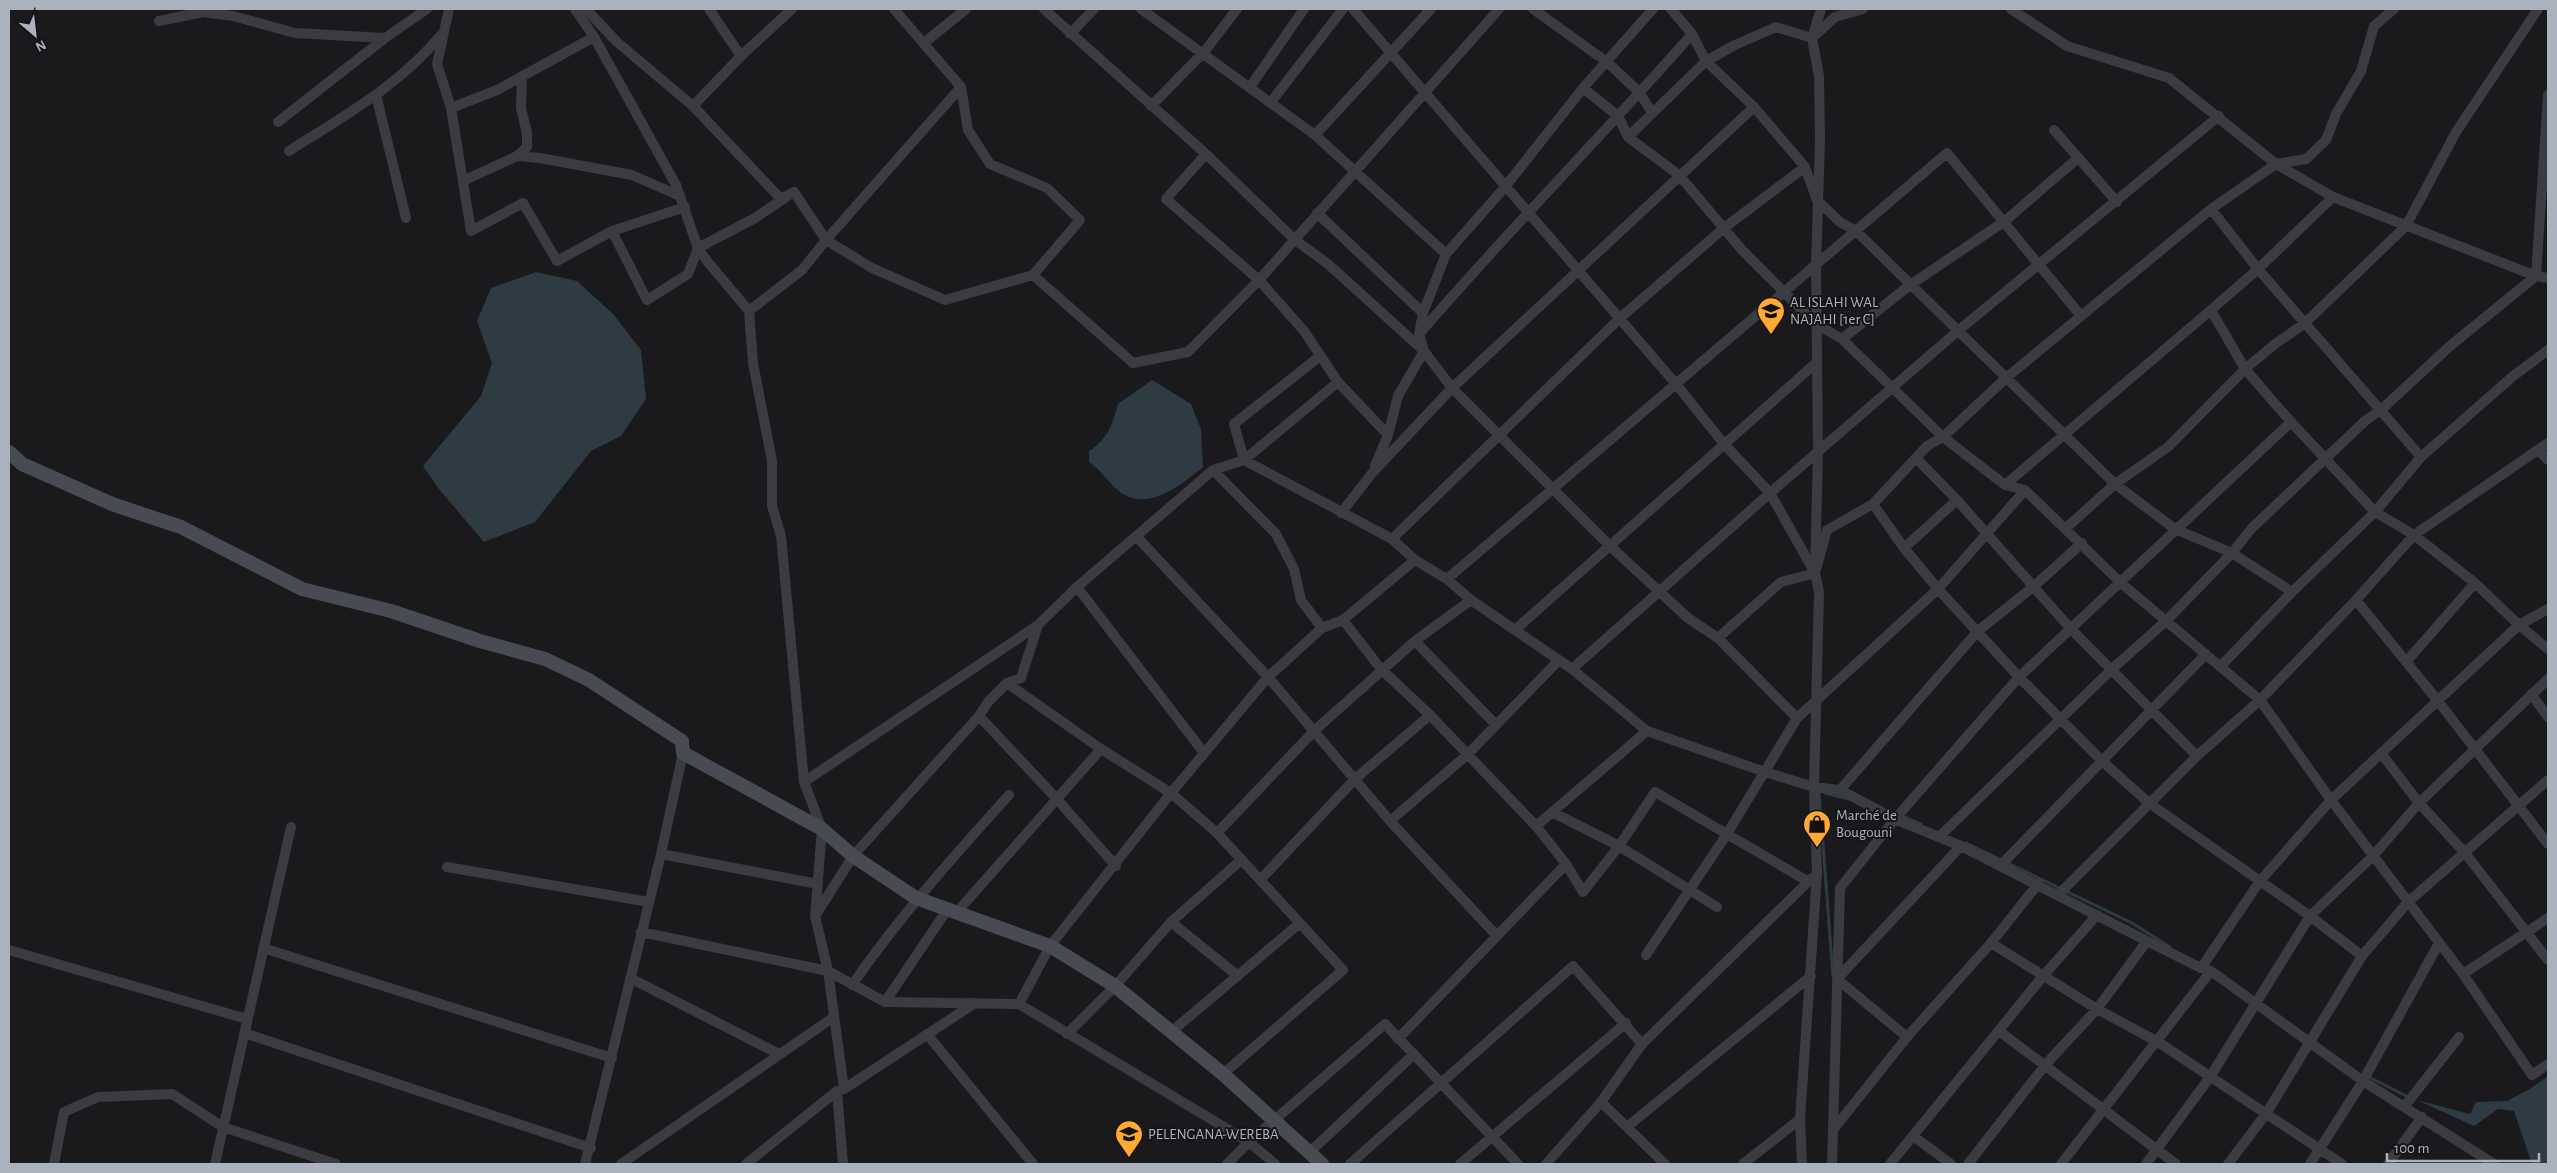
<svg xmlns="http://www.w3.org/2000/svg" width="2557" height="1173" viewBox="0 0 2557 1173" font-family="'Alegreya Sans',sans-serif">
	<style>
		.water { fill: #2e3b42 }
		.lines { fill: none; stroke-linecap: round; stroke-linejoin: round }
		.stream { stroke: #2e3b42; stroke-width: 3 }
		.street { stroke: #3b3c42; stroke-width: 10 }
		.secondary { stroke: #484c52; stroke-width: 14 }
		.labels { text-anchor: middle; stroke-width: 4; stroke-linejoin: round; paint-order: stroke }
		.poi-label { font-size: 15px; fill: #acb2bd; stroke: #151518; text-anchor: start }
	</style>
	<rect width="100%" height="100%" fill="#1a1a1d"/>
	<path class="water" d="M536,272L577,281L613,314L641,350L646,399L621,436L591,451L535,522L484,542L439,489L423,466L481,396L492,363L477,321L491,288Z
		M1152,380L1191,404L1201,429L1203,467C1183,483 1151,511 1123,494C1110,486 1103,471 1089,462V451C1107,440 1113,424 1118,404Z
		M2548,1076V1164H2535L2531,1161L2514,1111L2498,1109L2474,1126L2417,1100L2470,1114L2476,1102L2507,1101L2530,1089Z"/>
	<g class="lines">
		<path class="stream" d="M1819,791L1833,977
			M1825,793L1848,799
			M1899,815L1921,824
			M1966,843L2132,923L2170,947
			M2367,1076L2408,1097"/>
		<path class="street" d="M449,9L437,64L451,108L471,231L523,203L557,261L612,231L647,300L688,274L698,248L755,218L786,197
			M575,9L594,37L676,185L698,248L707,261L749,311L753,363L772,461V506L781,536L804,782L822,829L815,916L828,971L844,1089L837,1091L843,1164
			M586,9L617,42L693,106L781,199L794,192L826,240L872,268L945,300L1033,275L1133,363L1188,352L1259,280L1499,9
			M709,9L741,56
			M894,9L961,87L968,130L990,164L1047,188L1080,220L1033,275
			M1044,9L1206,154L1294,239L1328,264L1424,351L1452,388L1610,546L1688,618L1718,638L1797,718
			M1141,9L1315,135L1446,254
			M1353,9L1676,384L1724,444L1770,493L1815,573
			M1533,9L1607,62L1640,93L1652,113
			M1671,9L1692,34L1706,61L1754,107L1805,167L1817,200L1840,222L1856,231L2115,484L2175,529L2232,553L2292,592
			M2011,9L2067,46L2169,78L2276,164L2333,197L2536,276L2548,278
			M159,21L203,12L233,16L295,33L385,38L427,9
			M1070,34L1094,9
			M924,43L966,9
			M1250,87L1304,9
			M1583,88L1618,116L1628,137L1679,175L1742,250L1816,324L1842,339L1943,437L2005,485L2025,490L2121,583L2260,700L2331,800L2463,974L2532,1075L2548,1064
			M376,95L406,218
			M1271,102L1343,9
			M693,106L741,56L792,9
			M1151,106L1204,52L1237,9
			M451,108L497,90L594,37
			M278,122L385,38
			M2054,130L2117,202
			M1315,135L1431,9
			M1628,137L1706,61L1735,45L1776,27L1812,38L1835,17L1863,9
			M289,151C344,116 400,85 442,34
			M1206,154L1166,199L1259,280L1304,331L1338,382L1388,435
			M517,156L527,147V133L521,108L522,76
			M463,181L517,156L540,158L632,175L680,196
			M2333,197L2258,269L2211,310L2245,369L2291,422L2375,512L2414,535L2475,583L2519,625L2548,649
			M2211,209L2258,269L2421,457
			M1317,213L1423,313
			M612,231L685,207
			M749,311L802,270L826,240L961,87
			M1420,333C1508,231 1603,135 1692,34
			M1842,339L1910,285L2005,221L2078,158
			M1320,356L1234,424L1244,460L1392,539L1415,560L1447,579L1471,600L1572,669L1647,731L1765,772L1814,787L1840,790L1895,819L1961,846L2147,941L2201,968L2211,971L2363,1081L2494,1164
			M2538,450L2548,460
			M1916,458L1957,500L2070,628L2197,756
			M1375,466L1388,435L1398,396L1424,351L1419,334L1423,313L1446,254L1505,187L1583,88L1653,9
			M1213,470L1276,534L1294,569L1301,600L1322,628
			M2005,485L2211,310
			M1873,504L1904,548L1938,589L2019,677L2102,761L2149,803L2310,916L2362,956
			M1341,513L1373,472L1452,388L1754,107
			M2065,529L2115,484L2168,447L2245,369L2275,344L2304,324L2406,226L2456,132L2538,9
			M1136,536L1268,677L1390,821L1497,936
			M1392,539L1619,319L1724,228L1805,167
			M1904,548L1957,500
			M1447,579L1947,153L2081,316
			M1077,587L1204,753
			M2356,600L2438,701L2548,844
			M1343,620L1381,669L1430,715L1536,826L1566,864L1583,892L1619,846L1655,792L1809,882
			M1516,629L1817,362
			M1718,638L1781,582L1815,573L1827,530L1873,504L1927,446L1943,437L2006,378L2211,209L2276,164L2306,159L2326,140L2336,114L2361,71L2374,26L2394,9
			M1415,641L1496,725
			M2406,662L2475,583
			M2220,667L2292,592L2375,512L2421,457L2512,377L2548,350
			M1572,669L1770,493L1959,330L2219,116
			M2531,694L2548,717
			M979,716L1056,798L1116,866
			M2381,753L2419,803L2465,853L2548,960
			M804,782L1038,625
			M1840,790L1978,631L2033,587L2082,543
			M1552,812L1619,846L1717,907
			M1390,821L1467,755L1559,660
			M1536,826L1647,731
			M1217,833L1315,730L1415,641L1471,600
			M1940,836L2111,670L2166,621L2232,553L2252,528L2365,421L2382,409L2450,346L2536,276L2548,95
			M661,854L818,884
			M2000,866L2206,654
			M447,867L649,902
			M1260,880L1355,779L1430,715
			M2058,895L2197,756L2260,700L2356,600L2414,535L2548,443
			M957,912L1101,749
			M817,913L853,856L979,716L988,702L1007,683
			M1171,922L1238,976
			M641,932L828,971L885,1002L1019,1004L1249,1142L1275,1164
			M1991,943L2097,1009L2158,1042L2342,1164
			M263,948L612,1058
			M9,950L247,1019
			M1646,955L1727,834L1797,718L1938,589L2025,490
			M2201,968L2260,881L2331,800L2519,625L2548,609
			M2463,974L2548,918
			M630,978L779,1054
			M852,985C899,917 953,857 1009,795
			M885,1002L947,910
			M1019,1004L1050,946L1171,793L1268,677L1322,628L1343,620L1415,560
			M1999,1031L2176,1164
			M1171,1032L1300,923
			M244,1033L591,1148
			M927,1034L1033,1164
			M1067,1034L1115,986L1171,922L1241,860
			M1907,1037L1837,979L1961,846
			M1398,1039L1566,864
			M1223,1074L1343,970L1217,833L1171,793L1101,749L1007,683L1021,678L1038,625L1077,587L1213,470L1244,460L1338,382
			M844,1089L975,1003
			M1601,1102L1665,1164
			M2404,1107L2459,1037
			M1627,1127L1811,976
			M1833,1130L1907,1037L1991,943L2038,884
			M1913,1136L1951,1164
			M1310,1152L1413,1055
			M54,1164L64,1112L98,1097L172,1094L223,1127L336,1164
			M215,1164L291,827
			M585,1164L661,854L683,753
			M621,1164L834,1017
			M746,1164L837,1091
			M1227,1164L1249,1142L1385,1024L1518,1164
			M1350,1164L1573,966L1642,1044
			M1460,1164L1626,1023
			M1546,1164L1601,1102L1642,1044L1812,878
			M1743,1164L1800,1119
			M1802,1164L1800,1119L1817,874L1814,787L1819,592L1815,573L1818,452L1816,265L1820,141L1819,76L1812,38L1821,9
			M1832,1164L1840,888L1895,819L2019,677L2291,422
			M1890,1164L2044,975L2097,915
			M1968,1164L2046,1064L2097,1009L2147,941
			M2061,1164L2211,971
			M2146,1164L2210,1077L2310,916L2373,856L2419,803L2548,679
			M2228,1164L2266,1114L2362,956L2408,902L2548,780
			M2310,1164L2363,1081L2439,943
			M2388,1164L2422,1117"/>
		<path class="secondary" d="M9,452L22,464L112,504L181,527L302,589L391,611L480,641L545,659L589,680L682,741L683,753L822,829L853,856L916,898L1050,946L1115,986L1223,1074L1322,1164"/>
	</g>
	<defs>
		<g id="school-pin" transform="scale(1.4375)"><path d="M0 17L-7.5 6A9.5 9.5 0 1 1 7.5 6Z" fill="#feaa30" stroke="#151518"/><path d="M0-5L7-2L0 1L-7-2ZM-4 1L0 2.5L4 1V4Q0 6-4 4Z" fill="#111"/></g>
		<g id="shop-pin" transform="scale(1.4375)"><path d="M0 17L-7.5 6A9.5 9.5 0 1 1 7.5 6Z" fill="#feaa30" stroke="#151518"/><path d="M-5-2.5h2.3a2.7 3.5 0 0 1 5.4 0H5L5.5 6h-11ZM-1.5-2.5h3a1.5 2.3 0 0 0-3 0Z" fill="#111"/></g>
	</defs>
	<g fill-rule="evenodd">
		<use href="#school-pin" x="1771" y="311"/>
		<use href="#shop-pin" x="1817" y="824"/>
		<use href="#school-pin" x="1129" y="1134"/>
	</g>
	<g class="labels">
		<g class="poi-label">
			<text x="1790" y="307">AL ISLAHI WAL<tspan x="1790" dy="17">NAJAHI [1er C]</tspan></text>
			<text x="1836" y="820">Marché de<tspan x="1836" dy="17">Bougouni</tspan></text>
			<text x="1148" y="1139">PELENGANA-WEREBA</text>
		</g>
	</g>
	<rect width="2557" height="1173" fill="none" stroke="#acb2bd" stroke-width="20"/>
	<g transform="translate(35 35) rotate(152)" stroke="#151518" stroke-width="4" paint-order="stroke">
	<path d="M0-4L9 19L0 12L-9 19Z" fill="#acb2bd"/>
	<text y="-8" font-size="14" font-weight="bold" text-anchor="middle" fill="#acb2bd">N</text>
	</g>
	<path d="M2387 1153v8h152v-8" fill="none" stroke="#acb2bd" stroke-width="2.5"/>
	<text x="2394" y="1153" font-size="15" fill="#acb2bd" stroke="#151518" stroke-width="4" paint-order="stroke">100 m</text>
</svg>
